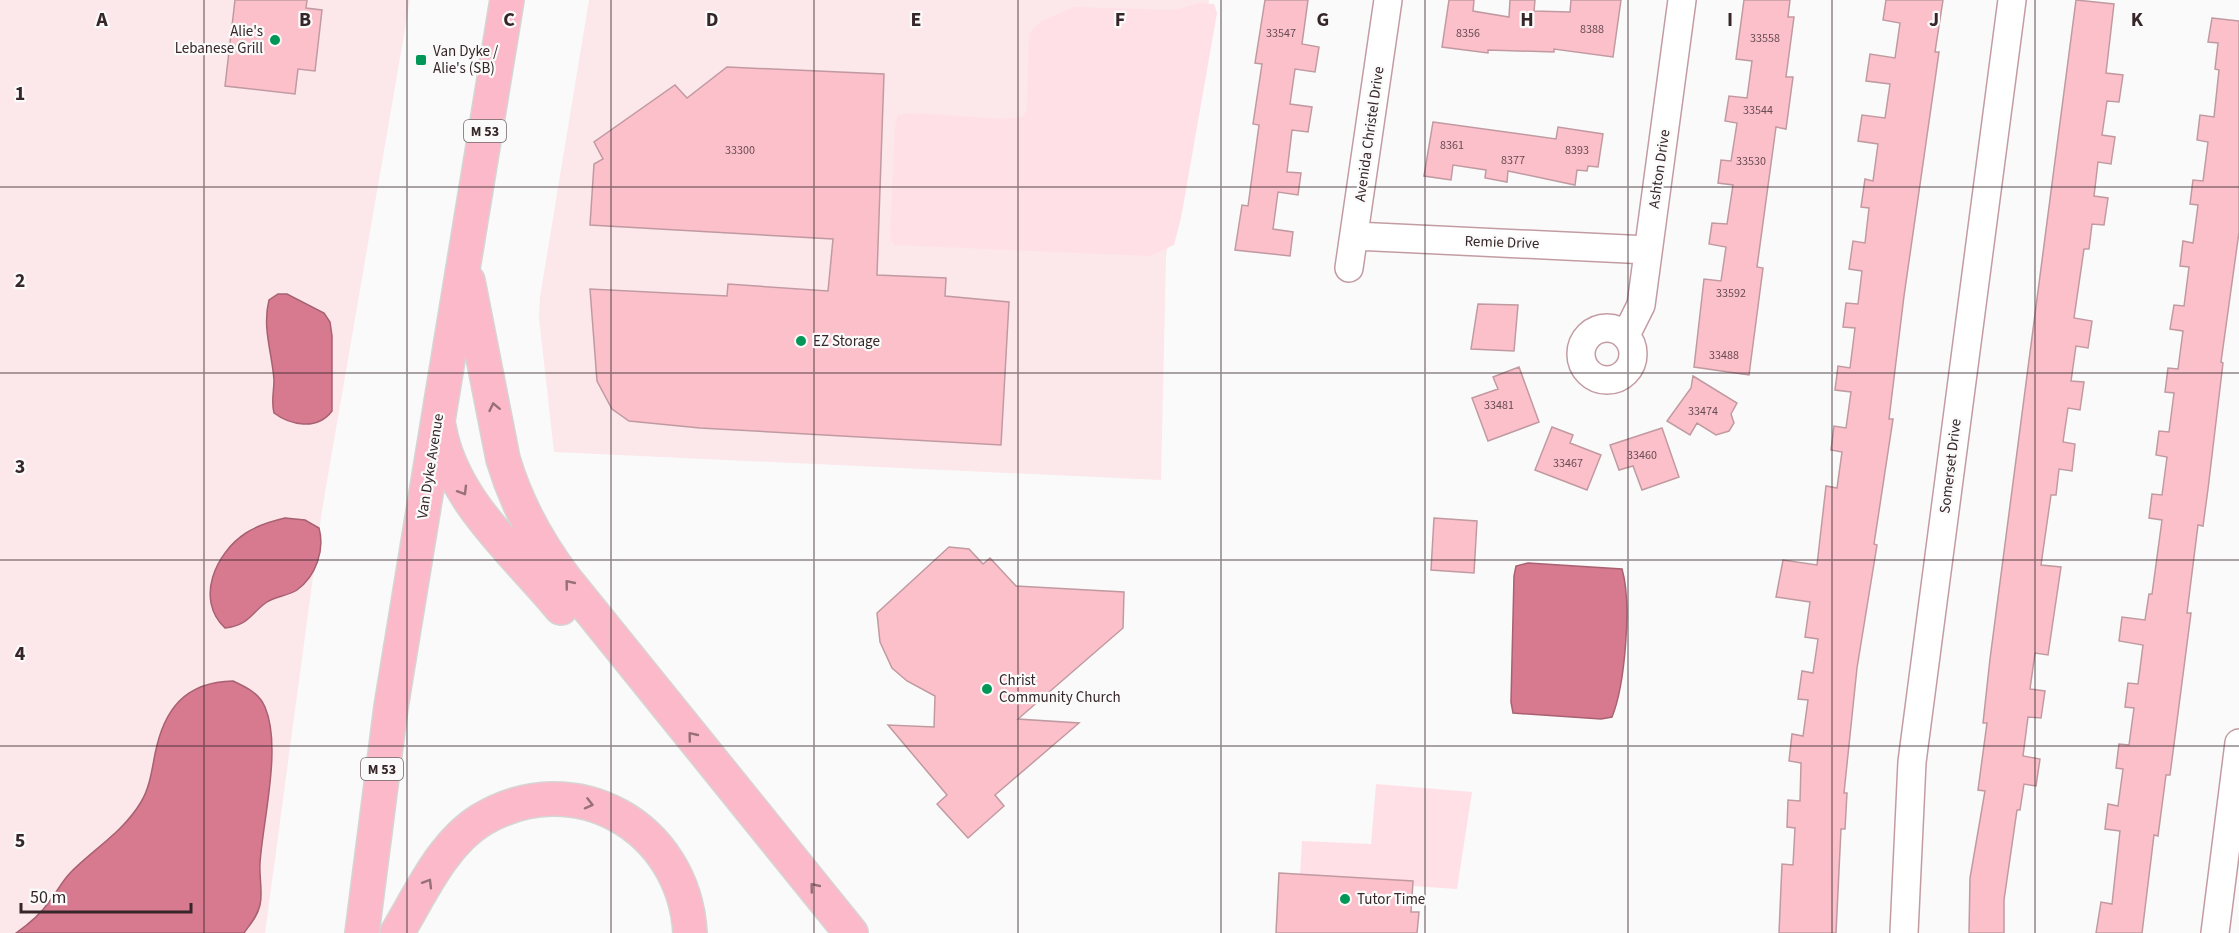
<svg xmlns="http://www.w3.org/2000/svg" width="2239" height="933" viewBox="0 0 2239 933" font-family="'Source Sans 3',sans-serif">
	<style>
		.built { fill: #fce7eb }
		.green { fill: #ffe0e6 }
		.water { fill: #d77a90; stroke: #a76171; stroke-width: 1.5 }
		.building { fill: #fcc0cb; stroke: #c19aa1; stroke-width: 1.5 }
		.lines { fill: none; stroke-linecap: round; stroke-linejoin: round }
		.street-casing { stroke: #c39ca3; stroke-width: 30 }
		.primary-casing { stroke: #d7d4d4; stroke-width: 36 }
		.street { stroke: #fff; stroke-width: 27 }
		.primary { stroke: #fbb9c9; stroke-width: 33 }
		.oneway { stroke: #987079 }
		.grid { fill: none; stroke: #362629; stroke-width: 1.5; stroke-opacity: 0.55 }
		.poi-dot { fill: #029657; stroke: #fafafa; stroke-width: 2 }
		.labels { text-anchor: middle; stroke-width: 4.5; stroke-linejoin: round; paint-order: stroke }
		.number-label { font-size: 12px; fill: #684c52 }
		.shield { fill: #fafafa; stroke: #716668; stroke-width: 1.5 }
		.shield-label { font-size: 14px; font-weight: bold; fill: #362629 }
		.poi-label { font-size: 15px; fill: #362629; stroke: #fafafa; text-anchor: start }
		.street-label { font-size: 15px; fill: #362629; stroke: #fafafa }
		.grid-label { font-size: 20px; text-anchor: middle; font-weight: bold; fill: #362629; stroke: #fafafa; stroke-width: 4.5; stroke-linejoin: round; paint-order: stroke }
	</style>
	<rect width="100%" height="100%" fill="#fafafa"/>
	<path class="built" d="M0,0H410L322,510L265,933H0Z
		M589,0H1209L1166,256L1161,480L554,452L539,318L540,297Z"/>
	<path class="green" d="M1199,3L1214,4L1217,13L1181,218L1174,245L1150,256L894,245L890,237L895,127L898,115L913,113L1003,119L1022,117L1027,111L1029,33L1041,21L1074,7L1174,10Z
		M1376,784L1472,792L1457,889L1412,886V881L1300,875L1302,841L1371,844Z"/>
	<path class="water" d="M278,294H287L324,313L330,322L332,336V411C317,431 290,425 274,413C271,402 274,391 274,380C272,352 262,328 269,300Z
		M285,518L305,520L319,528C325,550 316,576 297,590C288,596 276,596 267,602C251,613 248,626 225,628C195,600 215,553 246,533C258,525 272,521 285,518Z
		M1528,563L1622,569C1632,603 1625,685 1612,717L1601,719L1513,713L1511,702L1514,576L1516,566Z
		M233,681C246,687 259,693 265,707C282,747 263,819 260,863C259,877 263,892 260,905C257,917 251,923 244,933H16C29,924 40,915 49,902C57,892 62,881 71,872C94,849 124,831 141,802C150,787 152,769 155,754C164,709 185,682 233,681Z"/>
	<path class="building" d="M235,0H307L306,8L322,10L315,71L298,69L295,94L225,86Z
		M1265,0H1308L1302,44L1319,47L1315,72L1295,69L1290,104L1312,107L1308,132L1292,130L1287,172L1301,173L1298,195L1278,192L1273,229L1293,232L1290,256L1235,250L1242,205L1248,206L1259,125L1253,124L1262,64L1255,63Z
		M1449,0H1474L1473,11L1509,17L1510,0H1535L1534,11L1570,12L1571,0H1621L1613,57L1554,49V52L1488,50V53L1442,47Z
		M1744,0H1790L1788,17H1794L1786,77H1793L1786,129L1776,127L1757,267L1763,268L1749,375L1694,367L1704,279L1721,281L1726,247L1709,244L1712,223L1727,224L1733,185L1718,183L1721,160L1731,161L1737,123L1725,121L1729,96L1747,98L1752,61L1736,59Z
		M1886,0H1943L1935,52H1939L1904,296L1889,419H1893L1874,544L1877,545L1857,668L1844,793H1847L1845,829H1841L1836,933H1779L1782,864L1793,865L1795,828L1787,827L1788,800L1800,801L1801,763L1789,761L1792,734L1803,736L1808,700L1798,699L1802,671L1813,673L1818,639L1805,637L1810,602L1776,597L1783,560L1817,565L1826,486L1837,488L1842,452L1831,450L1834,426L1846,428L1851,392L1835,390L1838,366L1850,368L1855,328L1843,327L1846,303L1858,304L1862,271L1849,269L1853,241L1865,243L1869,208L1861,207L1865,179L1873,181L1878,144L1858,141L1862,115L1885,118L1890,84L1866,81L1870,54L1895,58L1900,23L1883,20Z
		M2076,0L2114,4L2106,73L2123,75L2119,102L2107,101L2102,135L2115,137L2111,164L2098,162L2094,196L2108,198L2104,225L2092,224L2089,249H2084L2074,318L2092,321L2088,348L2076,346L2071,381L2084,382L2080,410L2068,408L2063,442L2075,444L2072,471L2059,469L2056,495H2051L2041,565L2061,567L2048,655L2035,653L2030,689L2045,691L2041,718L2028,717L2023,756L2040,759L2036,786L2024,784L2020,810H2017L2004,900V933H1969L1970,878L1985,791L1978,790L1987,723H1983L1990,659Z
		M2212,18L2239,21V232L2221,362L2223,363L2208,489L2203,526L2198,525L2187,613H2191L2170,775H2166L2158,836L2154,835L2142,933H2096L2101,902L2112,904L2120,831L2105,829L2108,804L2118,806L2123,769L2116,768L2119,744L2129,745L2134,708L2125,707L2128,683L2138,684L2143,645L2119,641L2122,617L2145,620L2149,594H2152L2162,520L2149,518L2152,494L2162,495L2167,457L2156,455L2159,431L2169,432L2174,393L2165,392L2168,368L2178,369L2183,331L2170,329L2174,305L2184,306L2189,267L2180,266L2183,241L2193,243L2198,205L2190,204L2193,180L2203,181L2208,142L2197,140L2200,115L2214,117L2219,70L2215,69L2218,43L2208,42Z
		M727,67L884,74L877,275L946,278L945,296L1009,302L1001,445L700,428L629,421L612,409L597,381L590,289L727,296L728,284L828,291L833,239L590,225L594,164L603,159L594,142L675,85L687,98Z
		M1433,122L1556,139L1558,127L1603,134L1598,167L1588,166L1587,171L1577,170L1575,185L1508,171L1507,182L1485,178L1486,170L1453,165L1451,180L1424,176Z
		M1478,304L1518,305L1514,351L1471,349Z
		M1519,367L1539,422L1488,441L1472,398L1498,389L1493,377Z
		M1693,376L1737,403L1731,414L1734,423L1729,431L1716,435L1697,423L1690,435L1667,421L1691,388Z
		M1552,427L1573,435L1570,443L1601,455L1587,490L1535,470Z
		M1662,428L1679,477L1642,490L1633,466L1619,470L1610,445Z
		M1434,518L1477,521L1474,573L1431,570Z
		M949,547L969,549L983,564L990,558L1016,586L1124,592L1123,628L1018,719L1079,723L995,795L1004,806L968,838L937,804L947,795L888,725L934,727L935,696L907,681L892,668L880,642L877,613Z
		M1279,873L1413,881L1411,912H1419L1417,933H1276Z"/>
	<g class="lines">
		<g class="street-casing">
			<path id="street" d="M1355,236L1648,250
				M1349,268L1388,0
				M1581 354a26 26 0 1 1 52 0a26 26 0 1 1-52 0Z
				M1626,335L1641,305L1682,0
				M1904,933L1912,762L2012,0
				M2215,933L2239,743"/>
		</g>
		<g class="primary-casing">
			<path id="primary" d="M468,281L503,459C516,503 537,542 565,579L851,933
				M439,427C452,501 515,552 561,608
				M362,933L391,707L507,0
				M397,933C420,895 442,844 481,820C574,764 684,826 690,933"/>
		</g>
		<use href="#street" class="street"/>
		<use href="#primary" class="primary"/>
	</g>
	<defs><path id="oneway-chevron" d="M-2-3.5L2.5 0L-2 3.5" fill="none" stroke-width="1.6" stroke-linecap="round" stroke-linejoin="round" transform="scale(1.5)"/></defs>
	<g class="oneway">
		<use href="#oneway-chevron" transform="translate(494 407) rotate(-102)"/>
		<use href="#oneway-chevron" transform="translate(463 491) rotate(59)"/>
		<use href="#oneway-chevron" transform="translate(569 584) rotate(-129)"/>
		<use href="#oneway-chevron" transform="translate(692 736) rotate(-129)"/>
		<use href="#oneway-chevron" transform="translate(589 804) rotate(14)"/>
		<use href="#oneway-chevron" transform="translate(428 883) rotate(-59)"/>
		<use href="#oneway-chevron" transform="translate(814 887) rotate(-129)"/>
	</g>
	<path class="grid" d="M204,0V933M407,0V933M611,0V933M814,0V933M1018,0V933M1221,0V933M1425,0V933M1628,0V933M1832,0V933M2035,0V933M0,187H2239M0,373H2239M0,560H2239M0,746H2239"/>
	<g class="poi-dot">
		<circle cx="275" cy="40" r="6"/>
		<rect x="415" y="54" width="12" height="12" rx="3"/>
		<circle cx="801" cy="341" r="6"/>
		<circle cx="987" cy="689" r="6"/>
		<circle cx="1345" cy="899" r="6"/>
	</g>
	<g class="labels">
		<g class="number-label">
			<text x="1592" y="33">8388</text>
			<text x="1281" y="37">33547</text>
			<text x="1468" y="37">8356</text>
			<text x="1765" y="42">33558</text>
			<text x="1758" y="114">33544</text>
			<text x="1452" y="149">8361</text>
			<text x="740" y="154">33300</text>
			<text x="1577" y="154">8393</text>
			<text x="1513" y="164">8377</text>
			<text x="1751" y="165">33530</text>
			<text x="1731" y="297">33592</text>
			<text x="1724" y="359">33488</text>
			<text x="1499" y="409">33481</text>
			<text x="1703" y="415">33474</text>
			<text x="1642" y="459">33460</text>
			<text x="1568" y="467">33467</text>
		</g>
		<g class="shield">
			<rect x="464" y="120" width="42" height="22" rx="4.5"/>
			<rect x="361" y="758" width="42" height="22" rx="4.5"/>
		</g>
		<g class="shield-label">
			<text x="485" y="136">M 53</text>
			<text x="382" y="774">M 53</text>
		</g>
		<g class="poi-label">
			<text x="263" y="36" text-anchor="end">Alie's<tspan x="263" dy="17">Lebanese Grill</tspan></text>
			<text x="433" y="56">Van Dyke /<tspan x="433" dy="17">Alie's (SB)</tspan></text>
			<text x="813" y="346">EZ Storage</text>
			<text x="999" y="685">Christ<tspan x="999" dy="17">Community Church</tspan></text>
			<text x="1357" y="904">Tutor Time</text>
		</g>
		<g class="street-label">
			<text transform="translate(1369 134) rotate(-82)" y="5">Avenida Christel Drive</text>
			<text transform="translate(1659 169) rotate(-82)" y="5">Ashton Drive</text>
			<text transform="translate(1502 242) rotate(2)" y="5">Remie Drive</text>
			<text transform="translate(430 466) rotate(-81)" y="5">Van Dyke Avenue</text>
			<text transform="translate(1950 466) rotate(-83)" y="5">Somerset Drive</text>
		</g>
	</g>
	<g class="grid-label">
		<text x="102" y="26">A</text>
		<text x="305" y="26">B</text>
		<text x="509" y="26">C</text>
		<text x="712" y="26">D</text>
		<text x="916" y="26">E</text>
		<text x="1120" y="26">F</text>
		<text x="1323" y="26">G</text>
		<text x="1527" y="26">H</text>
		<text x="1730" y="26">I</text>
		<text x="1934" y="26">J</text>
		<text x="2137" y="26">K</text>
		<text x="20" y="100">1</text>
		<text x="20" y="287">2</text>
		<text x="20" y="473">3</text>
		<text x="20" y="660">4</text>
		<text x="20" y="847">5</text>
	</g>
	<path d="M21 903v9h170v-9" fill="none" stroke="#362629" stroke-width="3"/>
	<text x="30" y="903" font-size="18" fill="#362629" stroke="#fafafa" stroke-width="4.5" paint-order="stroke">50 m</text>
</svg>
